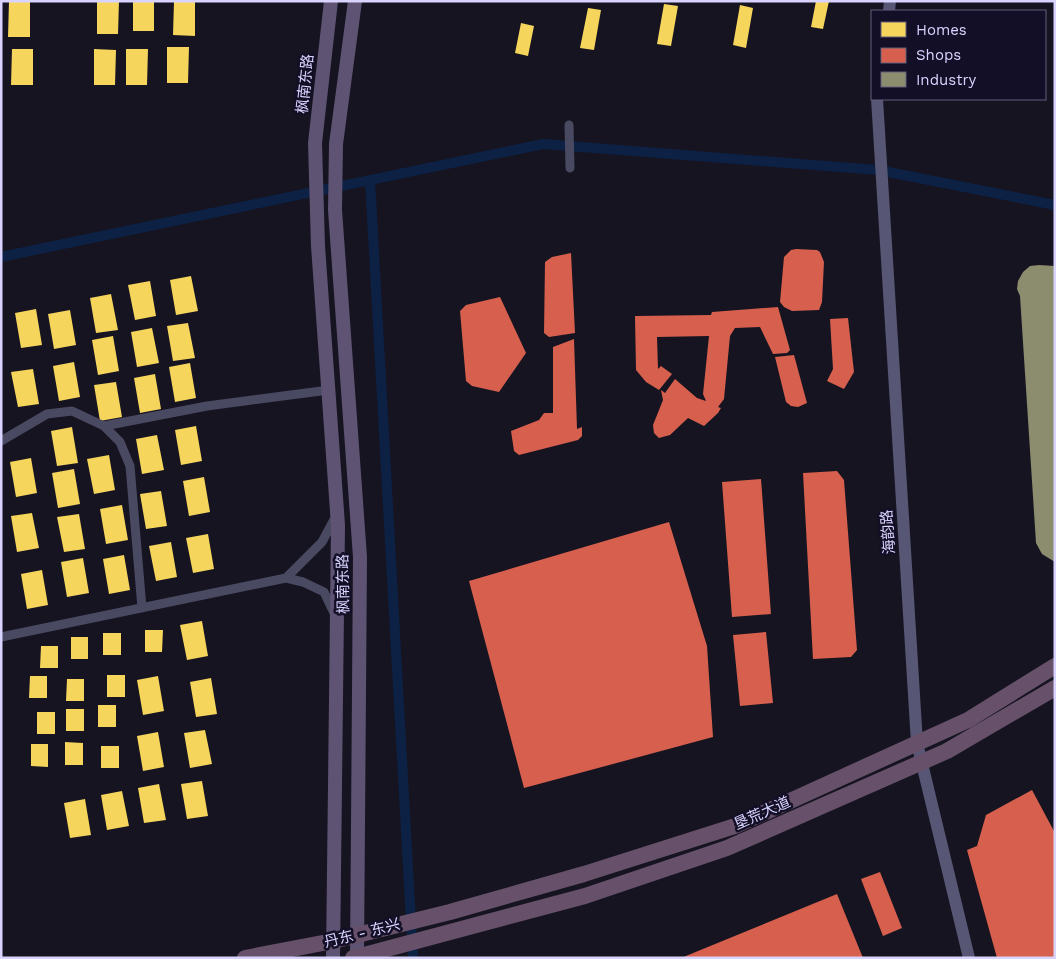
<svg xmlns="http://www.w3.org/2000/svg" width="1056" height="959" viewBox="0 0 1056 959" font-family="'Work Sans','Noto Sans SC',sans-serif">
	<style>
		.homes { fill: #f6d55c }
		.shops { fill: #d6604d }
		.industry { fill: #8c8c6e }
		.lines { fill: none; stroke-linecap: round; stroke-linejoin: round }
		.canal { stroke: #0d2144; stroke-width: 10 }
		.street { stroke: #4a4962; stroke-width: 9 }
		.secondary { stroke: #575674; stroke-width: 12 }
		.primary { stroke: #5e5373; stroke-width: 14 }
		.highway { stroke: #67516a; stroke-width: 16 }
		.labels { text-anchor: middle; stroke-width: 5; stroke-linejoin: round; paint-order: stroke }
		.street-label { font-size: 15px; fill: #d9d4ff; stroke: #130f26 }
	</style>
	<rect width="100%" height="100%" fill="#161421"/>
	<path class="homes" d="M9,1L30,2V37H8Z
		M97,1H119L118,34H97Z
		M133,1H154V31H133Z
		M174,1H195V36L173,35Z
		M816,1H829L823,29L811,27Z
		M664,4L678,6L671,46L657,44Z
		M740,5L753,8L746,48L733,45Z
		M588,8L601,10L594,50L580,48Z
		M521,23L534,26L528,56L515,53Z
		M167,47H189L188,83H167Z
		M12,49H33V85H11Z
		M94,49L116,50L115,85H94Z
		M126,49H148L147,85H126Z
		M191,276L198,311L176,315L170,280Z
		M150,281L156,316L135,320L128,285Z
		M111,294L118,330L96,333L90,298Z
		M36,309L42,345L21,348L15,313Z
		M70,310L76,345L54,349L48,314Z
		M188,323L195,358L173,361L167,326Z
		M152,328L159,363L137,367L131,332Z
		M113,336L119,371L98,375L92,340Z
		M74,362L80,397L59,401L53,366Z
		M190,363L196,398L175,402L169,367Z
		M33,369L39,404L18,407L11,372Z
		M155,374L161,409L140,413L134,378Z
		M116,382L122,417L100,421L94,385Z
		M196,426L202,461L181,465L175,430Z
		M72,427L78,463L57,466L51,431Z
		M157,435L164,470L142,474L136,439Z
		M109,455L115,490L94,494L87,459Z
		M31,458L37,493L16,497L10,462Z
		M74,469L80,504L58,508L52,473Z
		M204,477L210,512L189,516L183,481Z
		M161,491L167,526L146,529L140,494Z
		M122,505L128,540L106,544L100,509Z
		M32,513L39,548L17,552L11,516Z
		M79,514L85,549L64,552L57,517Z
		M208,534L214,569L193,573L186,538Z
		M171,542L177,577L156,581L149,546Z
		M124,555L130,590L109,594L103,559Z
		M83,558L89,593L67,597L61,562Z
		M42,570L48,605L27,609L21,574Z
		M202,621L208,656L187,660L180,625Z
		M145,630H163L162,652H145Z
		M103,633H121V655H103Z
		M71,637H88V659H71Z
		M41,646H58V668H40Z
		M107,675H125V697H107Z
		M30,676H47V698H29Z
		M158,676L164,711L143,715L137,680Z
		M211,678L217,714L196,717L190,682Z
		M67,679H84V701H66Z
		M98,705H116V727H98Z
		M66,709H84V731H66Z
		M37,712H55V734H37Z
		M205,730L212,764L190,768L184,733Z
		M158,732L164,767L143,771L137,736Z
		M65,742L83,743V765H65Z
		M31,744H48V767L31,766Z
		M101,746H119V768H101Z
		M202,781L208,816L187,819L181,784Z
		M159,784L166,820L144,823L138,788Z
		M122,791L129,826L107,830L101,795Z
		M85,799L91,835L70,838L64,803Z"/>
	<path class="shops" d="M796,249L817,250L820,252L824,262L822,302L819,310L792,311L784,307L780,302L784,257L791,250Z
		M571,253L575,333L549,337L544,333L545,262L552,257Z
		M500,297L526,353L499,392L472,386L466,381L460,311L466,305Z
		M778,307L790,350L787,353L773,354L760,327L735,328L730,336L724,399L718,407L721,408L718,413L704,426L688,418L670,435L659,438L654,433L653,425L663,400L661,390L665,393L675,379L697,398L706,401L703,394L709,336L657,337L658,369L661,366L672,374L659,390L646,382L636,370L635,316L711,315L712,312Z
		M848,318L854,372L844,389L827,381L833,369L830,319Z
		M574,339L577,429L582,427V436L578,440L519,455L514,451L511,431L539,420L544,413H553V347Z
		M794,355L807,403L798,407L791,406L786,402L775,357Z
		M837,471L844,480L857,650L851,657L813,659L803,473Z
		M761,479L771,614L732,617L722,482Z
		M669,522L707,646L713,737L524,788L469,581Z
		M766,632L773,703L740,706L733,635Z
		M1032,790L1055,833V958H997L967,850L977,846L986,815Z
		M880,872L902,928L883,936L861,879Z
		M837,894L863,958H681Z"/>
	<path class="industry" d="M1039,265L1055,266V562L1042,554L1036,543L1020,296L1017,289L1018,281L1023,272L1030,266Z"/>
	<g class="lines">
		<path class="canal" d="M370,180L413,958
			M1,257L543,144L878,170L1055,205"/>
		<path class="street" d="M569,125L570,168
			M104,426L120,442L130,466L142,608
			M1,441L47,414L72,411L104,426L207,406L329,390
			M335,615L324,592L303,582L286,578L322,542L336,516
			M1,637L286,578"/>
		<path class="secondary" d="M889,11L890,1
			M877,99L917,743L969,958"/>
		<path class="primary" d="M331,1L315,143L318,246L338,525L333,958
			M355,1L336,144L335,210L360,557L357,958"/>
		<path class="highway" d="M245,958L333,941L450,912L584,874L735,826L968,720L1055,666
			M353,958L585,896L727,848L947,751L1055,688"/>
	</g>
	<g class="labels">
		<g class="street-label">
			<text transform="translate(305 84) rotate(-84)" y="5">枫南东路</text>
			<text transform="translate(888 532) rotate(-94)" y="5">海韵路</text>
			<text transform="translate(343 584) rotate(-91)" y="5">枫南东路</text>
			<text transform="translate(762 813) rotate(-24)" y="5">垦荒大道</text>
			<text transform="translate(362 933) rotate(-14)" y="5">丹东 - 东兴</text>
		</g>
	</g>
	<rect width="1056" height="959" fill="none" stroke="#d9d4ff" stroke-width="5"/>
	<rect x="871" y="10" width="175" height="90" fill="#130f26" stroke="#625e7d"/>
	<rect x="881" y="22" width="25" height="15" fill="#f6d55c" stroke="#625e7d"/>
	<text x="916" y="35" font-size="15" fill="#d9d4ff">Homes</text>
	<rect x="881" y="48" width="25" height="15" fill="#d6604d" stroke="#625e7d"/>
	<text x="916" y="60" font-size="15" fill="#d9d4ff">Shops</text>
	<rect x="881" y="72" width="25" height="15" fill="#8c8c6e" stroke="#625e7d"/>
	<text x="916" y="85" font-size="15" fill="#d9d4ff">Industry</text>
</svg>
